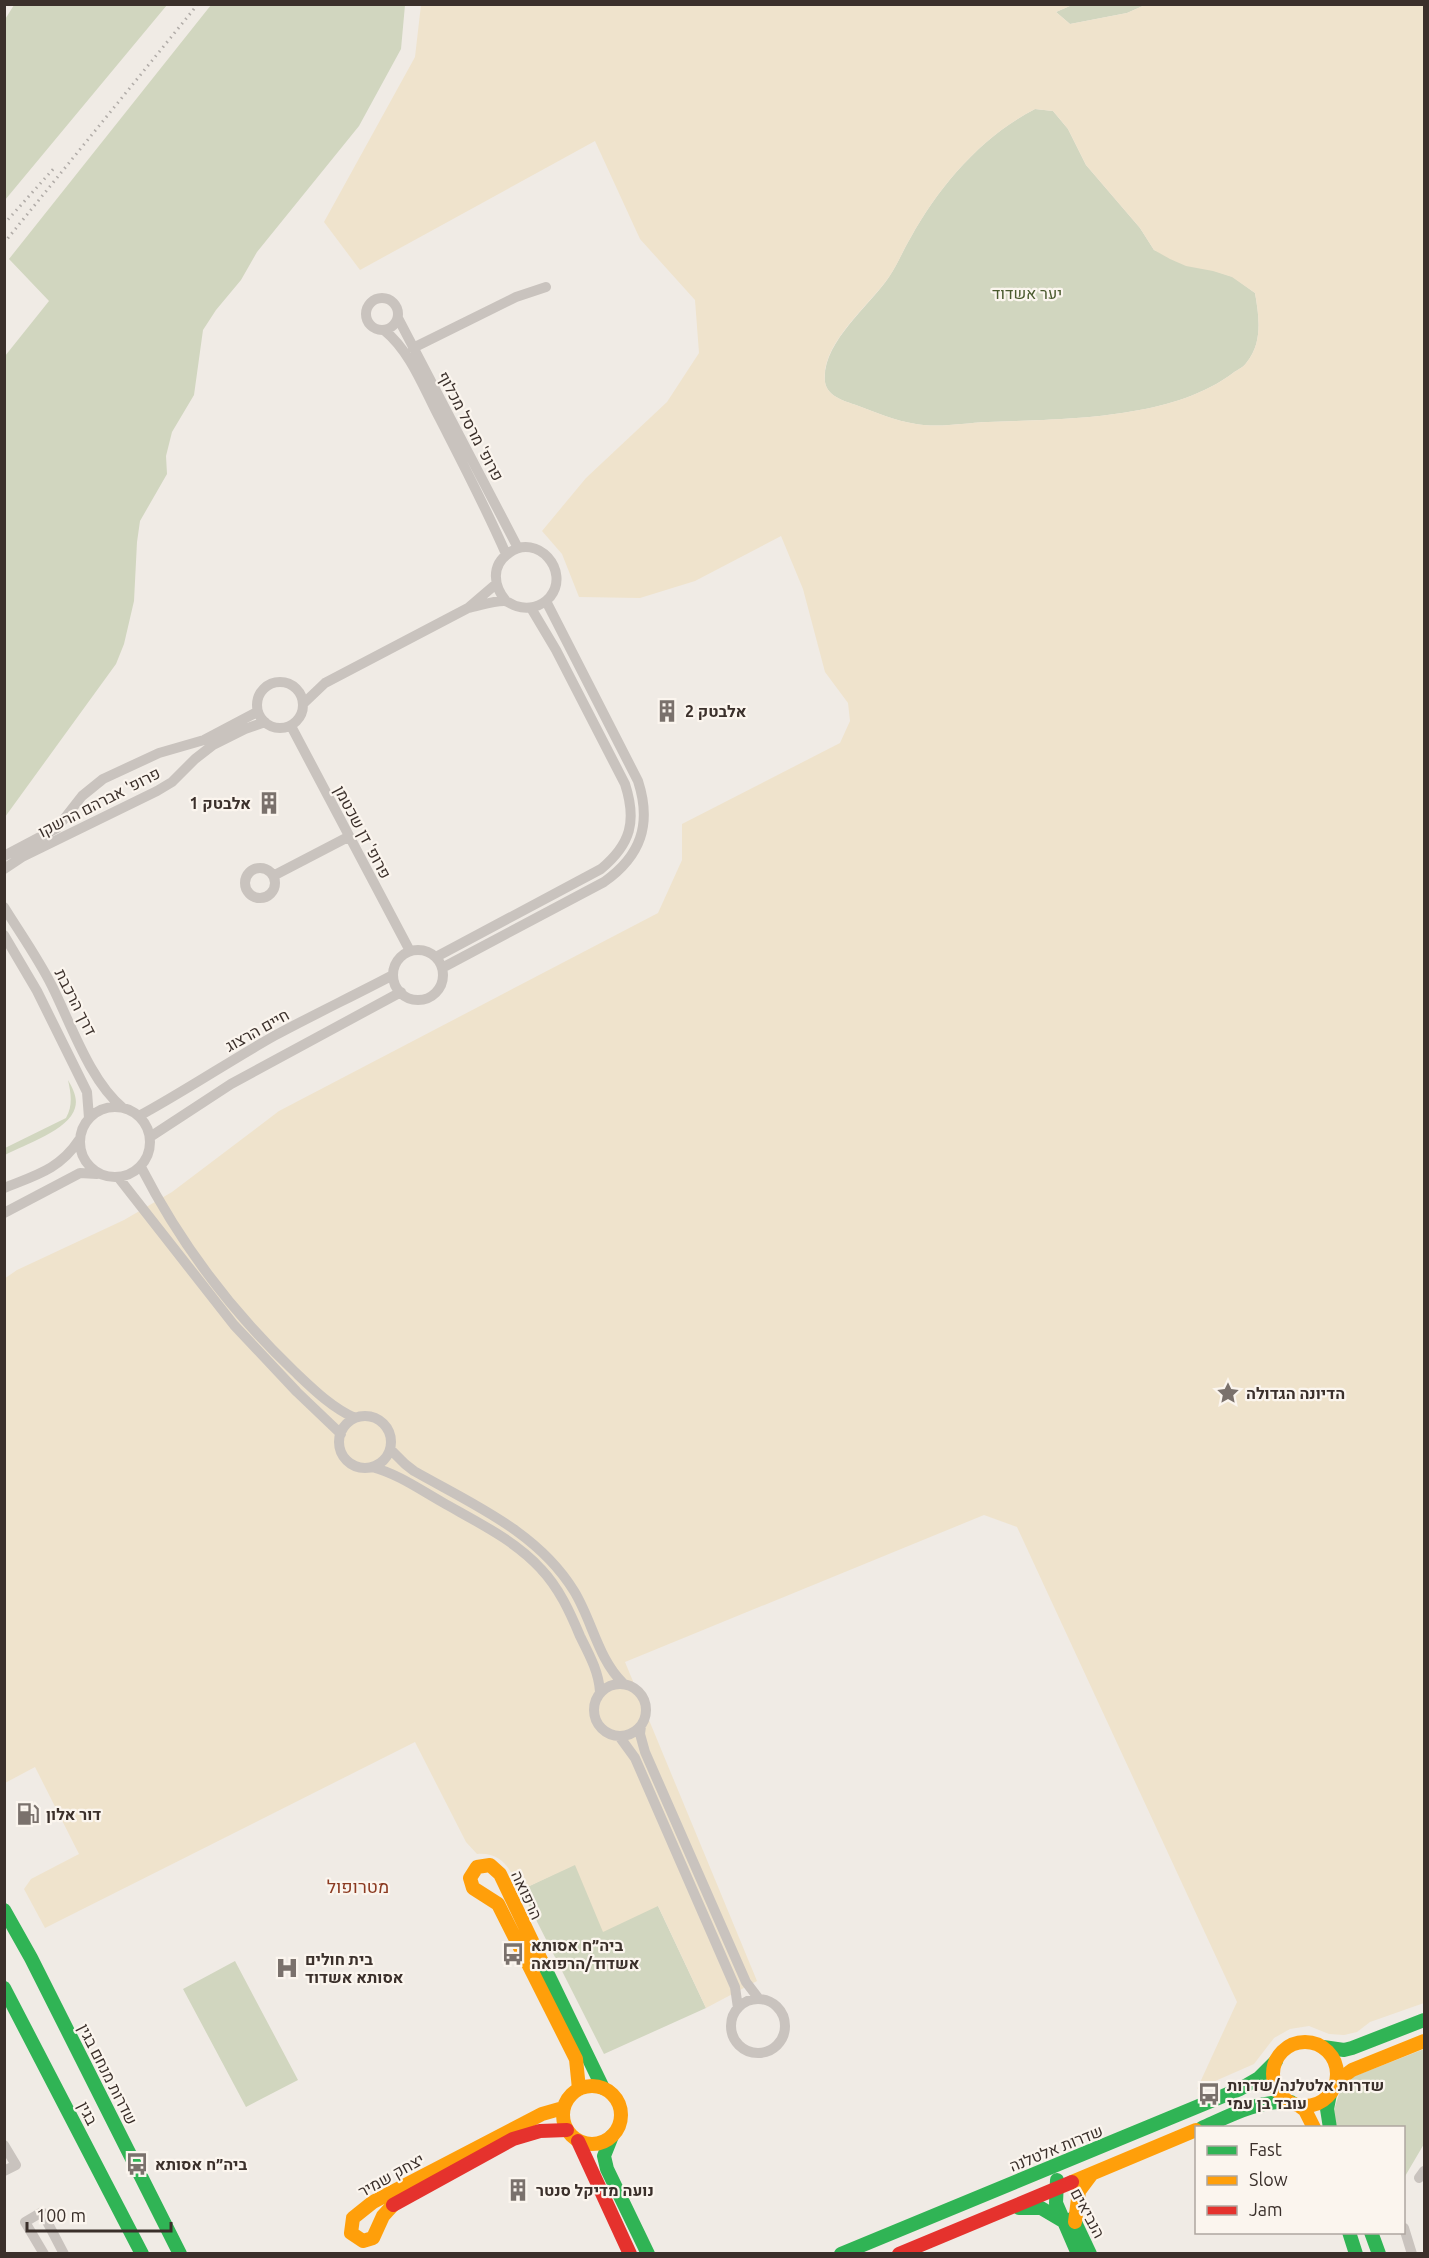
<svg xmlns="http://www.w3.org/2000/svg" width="1429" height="2258" viewBox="0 0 1429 2258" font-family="Ubuntu,Heebo,sans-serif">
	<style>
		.green { fill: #d1d6bf }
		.sand { fill: #efe3cc; fill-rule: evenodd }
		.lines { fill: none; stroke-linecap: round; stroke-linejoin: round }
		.street { stroke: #c9c3be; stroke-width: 10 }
		.fast { stroke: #30b455; stroke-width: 14 }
		.slow { stroke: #ff9f0a; stroke-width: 14 }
		.jam { stroke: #e5322d; stroke-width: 14 }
		.rail { stroke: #b1aca8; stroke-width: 3; stroke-dasharray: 1.5 4.5; stroke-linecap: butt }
		.labels { text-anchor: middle; stroke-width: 4.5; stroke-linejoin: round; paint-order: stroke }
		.park-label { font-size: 16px; fill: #4a5a2e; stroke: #fbf5ee }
		.street-label { font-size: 16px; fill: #3b302b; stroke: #fbf5ee }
		.poi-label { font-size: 16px; font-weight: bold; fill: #3b302b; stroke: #fbf5ee; text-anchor: start }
		.neighbourhood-label { font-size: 18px; fill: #8c3b22; stroke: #fbf5ee }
	</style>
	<rect width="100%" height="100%" fill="#f0ebe5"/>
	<path class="green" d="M14,5H167L5,200L4,21Z
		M211,5H405L401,49L359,126L257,252L241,280L216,310L203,330L194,395L172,432L166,456L167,474L140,521L137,542L134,601L124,644L116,664L5,817V356L49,301L9,259Z
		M1072,5H1145L1127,13L1070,24L1056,12Z
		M1035,109L1053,111L1068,129L1086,165L1140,228L1154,250L1233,277L1255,293C1259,316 1263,342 1247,362C1244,367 1237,370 1233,373C1171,420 1063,419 988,422C963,423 941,428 916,424C895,421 875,412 856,405C844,401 827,396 825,382C821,343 869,307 889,277C898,264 903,250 911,237C939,186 982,136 1035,109Z
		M68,1080C73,1089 78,1098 75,1108C69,1130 24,1145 5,1155V1148L66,1118C73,1105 71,1094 68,1080Z
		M575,1864L658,1906L706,2008L604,2054L521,1890Z
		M235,1961L298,2080L246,2107L183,1989Z
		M1424,2049V2144L1404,2178V2128L1337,2127L1333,2113L1339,2094L1350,2078Z"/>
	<path class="sand" d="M421,5H1072L1056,12L1070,24L1127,13L1145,5H1424V2003L1370,2022L1357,2032L1344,2035L1329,2034L1309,2026L1290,2029L1274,2038L1254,2064L1197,2089L1237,2002L1017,1527L984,1515L625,1662L757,1981L706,2008L658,1906L603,1932L575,1865L521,1890C510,1870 503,1852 477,1854L466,1842L415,1742L45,1928L24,1889L31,1879L79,1854L35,1767L5,1783L4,1279L17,1270L124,1220L172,1192L279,1111L658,913L682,860V824L840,743L850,721L848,703L825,672L803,589L781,536L695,581L640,598L579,597L562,554L542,531L586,478L667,402L699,353L695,300L640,239L595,141L360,270L324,222L415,57ZM1035,109L1053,111L1068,129L1086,165L1140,228L1154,250L1170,259L1186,266L1213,271L1232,277L1255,293C1259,316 1263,342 1247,362C1244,367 1237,370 1233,373C1171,420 1063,419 988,422C963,423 941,428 916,424C895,421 875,412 856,405C844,401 827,396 825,382C820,344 869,306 889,277C898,264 903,250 911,237C939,186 982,136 1035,109Z"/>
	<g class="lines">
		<path class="street" d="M366 314a16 16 0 1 1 32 0a16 16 0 1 1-32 0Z
			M398,318L518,548
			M384,330C411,352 424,389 440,419C463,464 486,508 506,554
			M413,348L516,297L546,287
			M468,608C479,606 492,601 504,601C508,601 512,605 516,606C528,610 541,607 550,597C571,571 537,532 509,553C491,565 493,586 506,601
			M257 705a23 23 0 1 1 46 0a23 23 0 1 1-46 0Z
			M304,703L325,683L468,608L496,584
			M291,726L410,951
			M4,856L57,828L82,796L103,779L159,753L204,740L257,712
			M245 883a15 15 0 1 1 30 0a15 15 0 1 1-30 0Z
			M4,869L22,857L157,791L172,782L195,759L213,745L245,729L265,722
			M273,876L348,837
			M4,907C20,933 38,958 52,986C71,1024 90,1081 123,1108
			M4,935L37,991L87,1092L89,1118
			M393 975a25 25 0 1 1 50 0a25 25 0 1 1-50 0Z
			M436,957L601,869C631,844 637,821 625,784L556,650L531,608
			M442,968L604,882C641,856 652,824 638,781L546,601
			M80 1142a35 35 0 1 1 70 0a35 35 0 1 1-70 0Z
			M139,1116C185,1091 228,1062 274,1036C313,1015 353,996 393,975
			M150,1137L231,1084L401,992
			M141,1167C180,1243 232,1312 294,1371C313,1389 331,1407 355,1418
			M118,1177L234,1325L297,1392L341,1434
			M4,1188C36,1175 60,1169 79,1140
			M4,1213L80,1173L97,1174
			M339 1442a26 26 0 1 1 52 0a26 26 0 1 1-52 0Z
			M390,1449L405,1464L414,1471C472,1504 538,1532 574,1591C592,1620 598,1659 623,1683
			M372,1467C398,1474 419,1489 442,1502C475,1521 515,1540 541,1569C559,1588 570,1612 580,1636C589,1654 599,1672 600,1692
			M594 1710a26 26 0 1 1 52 0a26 26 0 1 1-52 0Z
			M641,1726L640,1734L645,1752L746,1982L759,1999
			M619,1736L635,1758L735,1987L738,2008
			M731 2026a27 27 0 1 1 54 0a27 27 0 1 1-54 0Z
			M4,2145L16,2165L4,2171
			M1419,2178L1424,2171
			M1404,2228L1412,2254
			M44,2254L25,2222L42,2212L64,2254"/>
		<path class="fast" d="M4,1910L31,1958L180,2254
			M542,1962L603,2088
			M4,1988L142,2254
			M1323,2047L1344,2050L1352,2048L1424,2020
			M1330,2094L1327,2109L1330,2128
			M1202,2128C1231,2115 1258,2100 1291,2102
			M612,2136L604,2156L607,2169L648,2254
			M1057,2180L1056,2203L1078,2254
			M1019,2208H1041L1063,2221
			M1073,2218L1090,2254
			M1349,2232L1356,2254
			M1371,2232L1379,2254
			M841,2254L1240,2089L1259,2078L1276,2061"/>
		<path class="slow" d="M542,1962L500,1874L490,1865L477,1867L470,1878L473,1888L498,1904L576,2059L579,2089
			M1273 2074a32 32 0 1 1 64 0a32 32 0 1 1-64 0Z
			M1336,2082L1352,2070L1424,2041
			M563 2115a29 29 0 1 1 58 0a29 29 0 1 1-58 0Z
			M1298,2105L1305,2110L1314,2128
			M1072,2182L1196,2130
			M393,2205L383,2216L373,2238L363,2241L351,2233L353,2218L373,2202L542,2114L563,2108
			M1075,2222L1079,2191L1091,2175"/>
		<path class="jam" d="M578,2141L630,2254
			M393,2205L513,2139L540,2131L567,2130
			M899,2254L1072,2182"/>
		<path class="rail" d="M4,224L56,166
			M4,243L198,4"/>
	</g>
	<defs>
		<g id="building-bare" transform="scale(1.8)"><path d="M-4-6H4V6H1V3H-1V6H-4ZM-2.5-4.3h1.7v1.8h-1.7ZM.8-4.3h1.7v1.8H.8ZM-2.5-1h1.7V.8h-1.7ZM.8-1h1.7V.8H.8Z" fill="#7a716c" stroke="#fbf5ee" stroke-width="2.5" paint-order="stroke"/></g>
		<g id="sight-bare" transform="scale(1.8)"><path d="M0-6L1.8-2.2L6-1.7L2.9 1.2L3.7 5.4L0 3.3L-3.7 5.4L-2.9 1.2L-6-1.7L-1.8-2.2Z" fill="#7a716c" stroke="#fbf5ee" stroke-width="2.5" paint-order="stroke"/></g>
		<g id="fuel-bare" transform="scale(1.8)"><path d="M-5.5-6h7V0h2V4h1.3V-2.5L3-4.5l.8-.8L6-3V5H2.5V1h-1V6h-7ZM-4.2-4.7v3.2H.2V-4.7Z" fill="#7a716c" stroke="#fbf5ee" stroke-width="2.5" paint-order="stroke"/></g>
		<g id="bus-bare" transform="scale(1.8)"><path d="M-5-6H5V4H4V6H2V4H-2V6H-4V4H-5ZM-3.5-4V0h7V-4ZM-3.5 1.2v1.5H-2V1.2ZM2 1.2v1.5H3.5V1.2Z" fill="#7a716c" stroke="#fbf5ee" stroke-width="2.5" paint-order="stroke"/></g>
		<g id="hospital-bare" transform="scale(1.8)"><path d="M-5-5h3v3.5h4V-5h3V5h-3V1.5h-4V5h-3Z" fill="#7a716c" stroke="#fbf5ee" stroke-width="2.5" paint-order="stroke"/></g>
	</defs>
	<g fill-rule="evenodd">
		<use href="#building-bare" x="667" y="711"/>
		<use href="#building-bare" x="269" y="803"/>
		<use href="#sight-bare" x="1228" y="1393"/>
		<use href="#fuel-bare" x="28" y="1814"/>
		<use href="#bus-bare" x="513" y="1954"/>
		<use href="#hospital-bare" x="287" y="1968"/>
		<use href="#bus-bare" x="1209" y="2094"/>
		<use href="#bus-bare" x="137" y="2164"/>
		<use href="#building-bare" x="518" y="2190"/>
	</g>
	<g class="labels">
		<g class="park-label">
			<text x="1027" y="299">יער אשדוד</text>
		</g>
		<g class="street-label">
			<text transform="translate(471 426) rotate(62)" y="6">פרופ' מרסל מכלוף</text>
			<text transform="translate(99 802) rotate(-27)" y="6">פרופ' אברהם הרשקו</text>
			<text transform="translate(363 832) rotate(62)" y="6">פרופ' דן שכטמן</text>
			<text transform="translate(76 1002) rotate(63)" y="6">דרך הרכבת</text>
			<text transform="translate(257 1030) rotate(-29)" y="6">חיים הרצוג</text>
			<text transform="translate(527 1895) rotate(65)" y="6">הרפואה</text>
			<text transform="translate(108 2074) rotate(63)" y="6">שדרות מנחם בגין</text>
			<text transform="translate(88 2113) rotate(63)" y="6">בגין</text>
			<text transform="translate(1056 2148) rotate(-22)" y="6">שדרות אלטלנה</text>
			<text transform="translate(391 2175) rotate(-29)" y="6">יצחק שמיר</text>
			<text transform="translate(1088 2213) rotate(62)" y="6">הנביאים</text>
		</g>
		<g class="poi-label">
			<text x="685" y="717">אלבטק 2</text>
			<text x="251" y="809" text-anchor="end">אלבטק 1</text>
			<text x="1246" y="1399">הדיונה הגדולה</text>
			<text x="46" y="1820">דור אלון</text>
			<text x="531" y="1951">ביה״ח אסותא<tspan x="531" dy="18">אשדוד/הרפואה</tspan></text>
			<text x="305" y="1965">בית חולים<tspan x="305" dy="18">אסותא אשדוד</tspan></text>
			<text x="1227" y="2091">שדרות אלטלנה/שדרות<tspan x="1227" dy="18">עובד בן עמי</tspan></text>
			<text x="155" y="2170">ביה״ח אסותא</text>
			<text x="536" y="2196">נועה מדיקל סנטר</text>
		</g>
		<g class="neighbourhood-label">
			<text x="358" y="1893">מטרופול</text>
		</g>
	</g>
	<rect width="1429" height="2258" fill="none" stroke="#3b302b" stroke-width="12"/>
	<rect x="1195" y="2126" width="210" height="108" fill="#fbf5ee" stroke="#aea6a0" stroke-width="1.5"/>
	<rect x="1207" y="2146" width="30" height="9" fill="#30b455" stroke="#aea6a0" stroke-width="1.5"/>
	<text x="1249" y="2156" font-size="18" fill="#3b302b">Fast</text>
	<rect x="1207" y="2176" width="30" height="9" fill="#ff9f0a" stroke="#aea6a0" stroke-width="1.5"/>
	<text x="1249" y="2186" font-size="18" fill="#3b302b">Slow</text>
	<rect x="1207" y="2206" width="30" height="9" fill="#e5322d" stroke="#aea6a0" stroke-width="1.5"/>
	<text x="1249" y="2216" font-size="18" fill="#3b302b">Jam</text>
	<path d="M27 2222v9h144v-9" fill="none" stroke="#3b302b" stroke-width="3"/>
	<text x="36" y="2222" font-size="18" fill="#3b302b" stroke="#fbf5ee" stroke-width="4.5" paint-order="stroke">100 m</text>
</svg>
